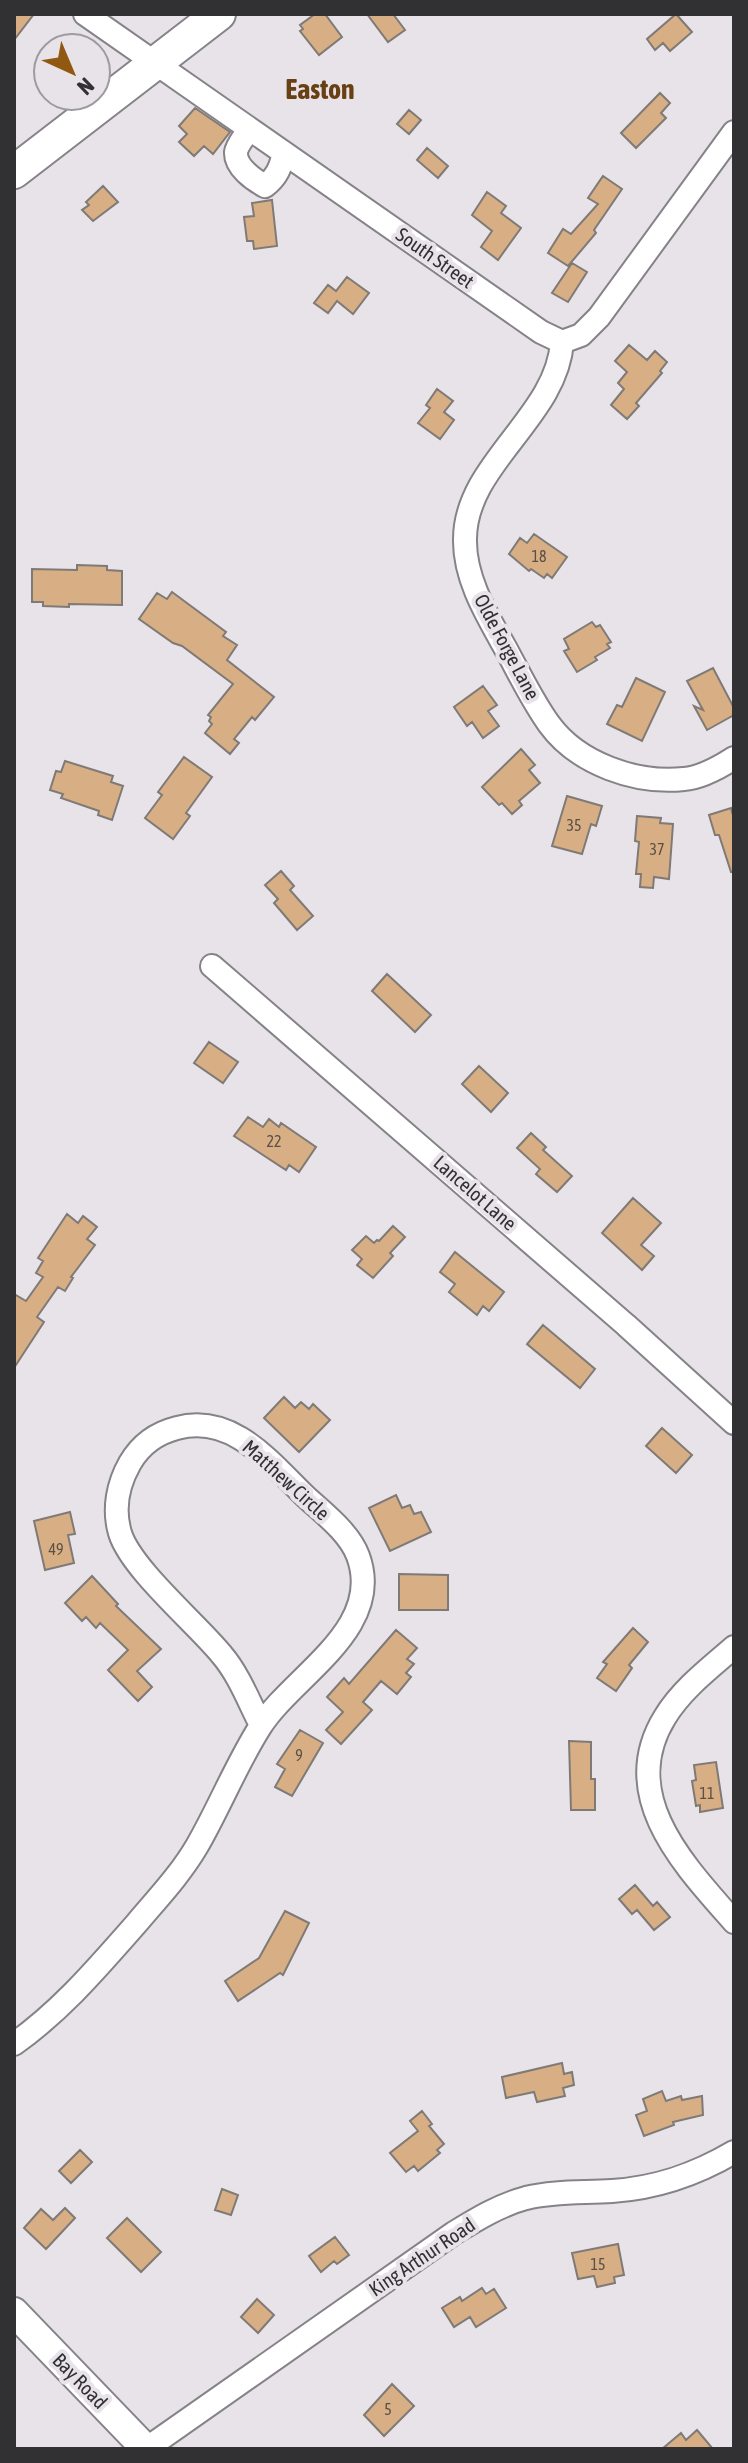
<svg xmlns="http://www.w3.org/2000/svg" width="748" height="2463" viewBox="0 0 748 2463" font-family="'Asap Condensed',sans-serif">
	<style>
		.building { fill: #d8af84; stroke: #7f7a76; stroke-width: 2 }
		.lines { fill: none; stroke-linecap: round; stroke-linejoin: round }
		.minor-casing { stroke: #858288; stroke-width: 26 }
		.major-casing { stroke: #858288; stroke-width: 32 }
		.highway-casing { stroke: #858288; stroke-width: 36 }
		.minor { stroke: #fff; stroke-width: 22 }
		.major { stroke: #fff; stroke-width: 28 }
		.highway { stroke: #fff; stroke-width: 32 }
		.labels { text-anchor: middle; stroke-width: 8; stroke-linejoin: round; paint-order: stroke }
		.number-label { font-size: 16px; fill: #5b5046 }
		.street-label { font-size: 20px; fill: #313032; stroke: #e7e3e9 }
		.district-label { font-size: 28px; font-weight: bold; fill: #684013; stroke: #e7e3e9 }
	</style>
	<rect width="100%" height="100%" fill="#e7e3e9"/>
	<path class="building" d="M14,14H34L14,40Z
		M315,14H325L342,37L319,55L300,31L303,29L300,25Z
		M367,14H393L405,30L388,42Z
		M676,14L692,32L670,51L663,43L655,50L647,39Z
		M660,93L670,103L661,113L666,118L636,148L621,133Z
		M195,108L230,132L213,154L204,146L194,156L179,142L187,134L179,126Z
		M409,110L421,120L409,134L397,124Z
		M427,148L448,166L438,178L417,160Z
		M603,176L622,189L594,230L596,233L568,266L548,253L563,229L571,234L598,204L588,198Z
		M103,186L118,202L93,221L82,210L89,205L86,202Z
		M487,192L506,206L501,213L521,228L498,260L481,247L492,231L472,215Z
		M272,200L277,246L254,249L253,241H247L244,217L254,216L252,203Z
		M572,263L587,272L568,302L552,293Z
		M347,277L369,293L353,314L337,301L328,313L314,303L328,285L336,291Z
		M629,345L647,360L655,351L667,362L660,371L662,373L636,403L639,406L627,419L611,405L624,389L618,383L627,372L615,361Z
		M437,389L453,401L444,412L454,420L440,439L418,423L430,408L426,405Z
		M534,534L567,557L552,578L547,574L544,578L531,569L529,571L509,554L520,538L527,543Z
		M77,565L107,566V570L122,571V605L69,604V607L43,606V602H32V569L77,570Z
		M172,592L226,632L223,636L237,645L227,660L274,697L255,720L252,717L234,739L239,743L230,754L205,733L212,724L209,721L211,717L208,715L233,684L182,646L173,643L139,619L157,593L167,599Z
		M592,622L596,627L600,625L611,642L607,644L610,648L595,657L597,660L577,672L564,651L569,649L564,639Z
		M713,668L734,708V715L707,730L694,706L703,710L687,681Z
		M636,678L665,692L642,741L607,724L617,705L622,707Z
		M483,686L497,705L488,711L499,726L483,738L472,722L467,726L454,707Z
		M521,749L535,765L529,770L540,783L519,801L522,805L512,814L502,803L499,805L482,787Z
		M184,757L212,777L186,813L190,816L173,839L145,818L162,795L158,792Z
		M65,761L113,776L111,782L123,786L112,820L98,815L99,811L61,798L63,794L50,790L56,771L61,772Z
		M567,796L602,806L596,826L591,824L582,854L552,846Z
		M731,808L734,819V872H731L719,835H715L709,815Z
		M637,816L661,818L660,823L673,824L669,879L654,877L653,888L640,887L641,874H636L639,842L635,841Z
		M281,871L294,886L290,890L313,916L297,930L274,903L278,899L265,885Z
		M387,974L431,1015L415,1032L372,991Z
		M209,1042L238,1062L223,1083L194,1063Z
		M479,1066L508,1093L491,1112L462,1084Z
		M248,1117L263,1127L269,1119L279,1127L281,1123L316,1147L299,1172L289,1165L286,1170L234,1136Z
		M531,1133L546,1147L543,1150L572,1176L557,1192L536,1174L540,1169L517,1148Z
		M633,1198L661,1223L641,1245L654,1256L642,1270L602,1233Z
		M67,1214L78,1223L83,1216L97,1227L87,1239L95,1245L71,1277L73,1278L65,1291L58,1287L37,1317L44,1322L14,1368V1294L26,1301L43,1277L36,1273L43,1261L38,1258Z
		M393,1226L405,1237L390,1253L393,1256L373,1278L357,1265L362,1259L352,1250L366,1236L374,1243L377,1240L379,1241Z
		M455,1252L504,1292L489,1311L483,1306L477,1315L449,1292L455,1284L440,1272Z
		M543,1325L595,1369L580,1388L527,1344Z
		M284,1397L295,1408L301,1402L309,1409L313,1404L330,1420L299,1452L264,1418Z
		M662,1428L692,1455L676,1473L646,1446Z
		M396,1495L402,1508L410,1505L414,1514L421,1512L431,1532L390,1551L369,1508Z
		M70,1512L75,1534L68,1535L74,1563L45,1570L34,1521Z
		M399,1574L448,1575V1610H399Z
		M92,1576L118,1604L116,1606L161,1649L137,1671L152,1687L138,1701L108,1670L128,1650L100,1623L96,1628L86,1617L82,1621L65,1603Z
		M633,1628L648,1642L629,1665L632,1668L616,1691L597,1678L607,1664L603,1662Z
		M396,1630L417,1648L407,1659L414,1664L406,1673L411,1677L397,1694L381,1681L363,1702L372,1710L341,1744L326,1730L343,1712L327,1697L344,1678L349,1684Z
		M300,1730L323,1743L292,1796L275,1787L285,1769L277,1764Z
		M569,1741L591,1742V1779H595V1810H571Z
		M716,1762L723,1808L700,1812V1805L696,1806L692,1781L696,1780L694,1765Z
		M635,1885L653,1906L657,1902L670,1917L654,1930L637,1910L632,1914L619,1899Z
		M285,1911L309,1923L283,1975L280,1973L238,2001L225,1981L259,1958Z
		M562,2063L564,2074L572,2072L574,2085L563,2088L565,2096L537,2102L534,2092L506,2098L502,2077Z
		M662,2091L666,2101L681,2096L682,2100L702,2096L703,2115L673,2122L674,2125L644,2136L636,2115L647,2111L643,2099Z
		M422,2111L432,2124L429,2126L444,2144L437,2150L440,2153L418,2171L414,2166L406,2172L390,2153L418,2131L410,2121Z
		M80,2150L92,2162L71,2183L59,2171Z
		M222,2189L238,2195L231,2215L215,2210Z
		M65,2208L75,2218L46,2249L24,2228L41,2209L53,2220Z
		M127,2218L161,2252L141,2272L107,2238Z
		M335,2237L349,2255L337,2264L334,2261L321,2272L309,2256Z
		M618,2244L624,2275L614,2277L615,2283L597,2287L594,2276L578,2279L572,2253Z
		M482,2288L486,2294L494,2289L506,2308L476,2327L470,2317L454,2327L442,2308L460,2297L462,2301Z
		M257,2299L274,2315L258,2333L241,2317Z
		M392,2384L414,2406L384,2436L364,2415Z
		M697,2430L713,2449H662L681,2433L686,2440Z"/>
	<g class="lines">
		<g class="minor-casing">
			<path id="minor" d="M85,14L541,332L562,342L581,335L599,317L734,132
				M249,129C245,136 237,145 236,152C235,167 254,180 265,186C277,177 280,168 284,154
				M562,342C557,417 465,464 465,539C464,579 488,617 507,651C520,675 533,702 549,724C578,764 636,784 684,779C700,778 720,767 734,758
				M212,966L626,1325L734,1423
				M734,1647C710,1668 682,1689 665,1717C616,1796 685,1866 734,1922
				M14,2044C62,2010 98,1967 136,1924C157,1899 180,1875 197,1846C219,1808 236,1765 260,1727C293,1675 385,1629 358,1556C349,1532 323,1513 305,1496C270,1462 232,1413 177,1428C157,1433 141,1444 130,1463C118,1484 113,1509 120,1533C131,1569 197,1624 222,1655C239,1675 249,1702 261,1725
				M146,2449L454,2233C477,2219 500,2205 526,2198C555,2191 583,2193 612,2191C657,2188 695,2175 734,2152"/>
		</g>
		<g class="major-casing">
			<path id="major" d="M14,2312L146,2449"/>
		</g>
		<g class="highway-casing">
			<path id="highway" d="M14,172L219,14"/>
		</g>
		<use href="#minor" class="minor"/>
		<use href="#major" class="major"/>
		<use href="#highway" class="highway"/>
	</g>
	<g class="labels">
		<g class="number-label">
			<text x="539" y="562">18</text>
			<text x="574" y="831">35</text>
			<text x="657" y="855">37</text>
			<text x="274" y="1147">22</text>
			<text x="56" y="1555">49</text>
			<text x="299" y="1761">9</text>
			<text x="707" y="1799">11</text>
			<text x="598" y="2270">15</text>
			<text x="388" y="2415">5</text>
		</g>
		<g class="street-label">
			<text transform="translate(435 258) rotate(35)" y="7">South Street</text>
			<text transform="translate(507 647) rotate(62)" y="7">Olde Forge Lane</text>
			<text transform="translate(475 1193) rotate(41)" y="7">Lancelot Lane</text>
			<text transform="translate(286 1480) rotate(42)" y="7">Matthew Circle</text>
			<text transform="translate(422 2257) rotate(-34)" y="7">King Arthur Road</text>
			<text transform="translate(80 2381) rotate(46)" y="7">Bay Road</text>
		</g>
		<g class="district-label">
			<text x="320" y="99">Easton</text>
		</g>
	</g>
	<rect width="748" height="2463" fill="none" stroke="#313032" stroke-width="32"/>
	<g transform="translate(72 72) rotate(136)"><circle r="38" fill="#e7e3e9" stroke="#9e9ba0" stroke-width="2"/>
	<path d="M0-6L14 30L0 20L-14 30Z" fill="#915812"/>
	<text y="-12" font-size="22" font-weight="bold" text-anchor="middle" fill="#313032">N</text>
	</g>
</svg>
